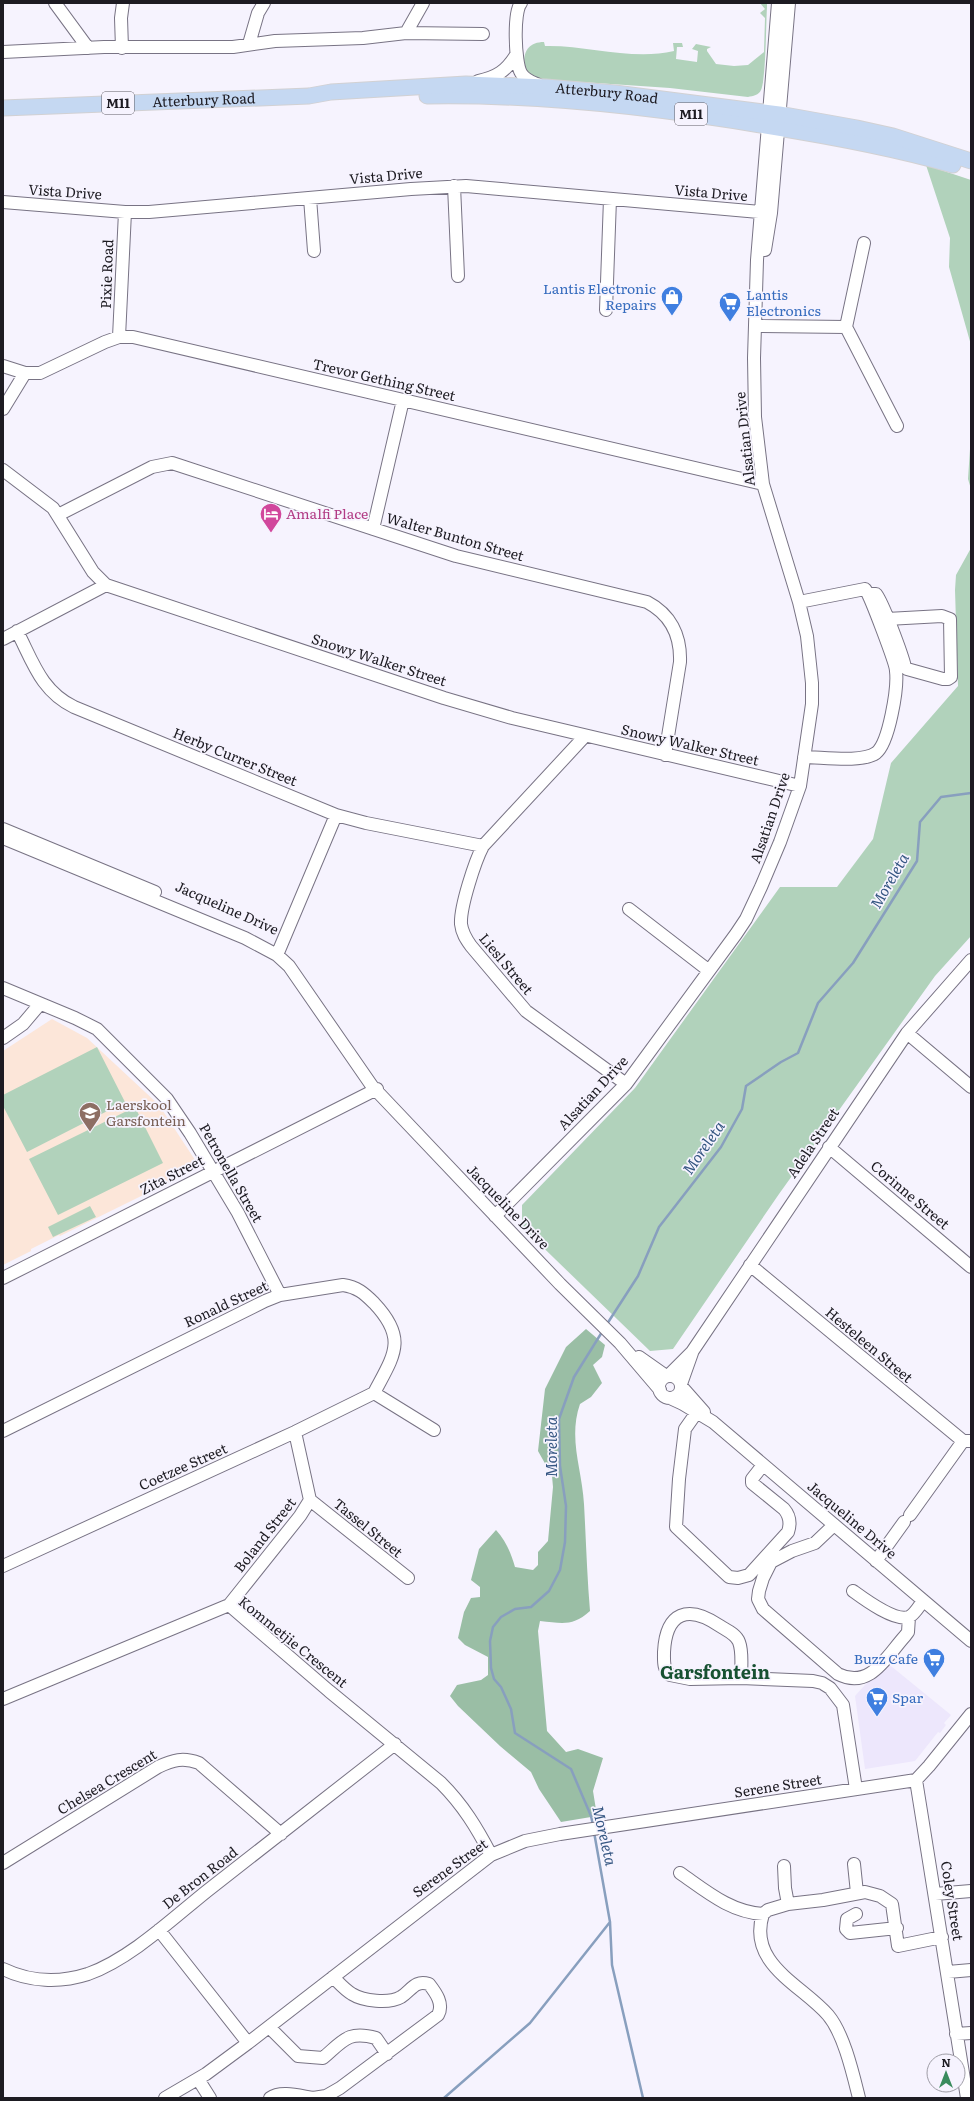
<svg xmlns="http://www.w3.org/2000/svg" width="974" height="2101" viewBox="0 0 974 2101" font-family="Literata,serif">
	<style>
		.built { fill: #ede7fc }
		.education { fill: #fce6d9 }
		.green { fill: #b1d2bb }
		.forest { fill: #9abea5 }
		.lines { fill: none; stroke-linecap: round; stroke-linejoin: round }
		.stream { stroke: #889fbe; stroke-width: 2.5 }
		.minor-casing { stroke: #787384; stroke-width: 14 }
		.major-casing { stroke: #d2d1d3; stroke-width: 17 }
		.minor { stroke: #fff; stroke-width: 12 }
		.major { stroke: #c5d8f2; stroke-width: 15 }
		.labels { text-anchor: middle; stroke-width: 3.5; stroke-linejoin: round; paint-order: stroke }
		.shield { fill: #f6f3fe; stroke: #5e5c64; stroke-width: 1 }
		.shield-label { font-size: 13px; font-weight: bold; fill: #1d1b22 }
		.street-label { font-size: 14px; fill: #1d1b22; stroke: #f6f3fe }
		.shop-label { font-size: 14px; fill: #366cbe; stroke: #f6f3fe; text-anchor: end }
		.hotel-label { font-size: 14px; fill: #b23c85; stroke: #f6f3fe; text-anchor: start }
		.education-label { font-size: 14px; fill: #785e54; stroke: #f6f3fe; text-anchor: start }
		.water-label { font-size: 15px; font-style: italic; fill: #355682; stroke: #f6f3fe }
		.district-label { font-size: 18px; font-weight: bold; fill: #175132; stroke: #f6f3fe }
	</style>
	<rect width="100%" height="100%" fill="#f6f3fe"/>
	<path class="built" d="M886,1662L951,1715L944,1723L946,1725L940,1733L938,1732L915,1761L865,1769L855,1696Z"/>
	<path class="education" d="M52,1019L87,1038L159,1105L195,1160L192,1171L60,1236L59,1235L31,1249V1251L3,1265V1051Z"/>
	<path class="green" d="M760,3H767V7C766,22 766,80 761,90C759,95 753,96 748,97L670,88L537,79L527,74C521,59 524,42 544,42L545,46C588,45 632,61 674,51L673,43H682L683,47H677L676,59L697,62L698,51L692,49L696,44L711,47L707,49V51L716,64L734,66L748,65L764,52L765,18L760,13L765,9Z
		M926,165L971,180V345L949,267L950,238Z
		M971,434V489L968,479Z
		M971,548V936L935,976L779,1194L673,1349L650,1351L522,1227V1205L635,1088L780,887H837L873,839L891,763L958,686L955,590L956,575Z
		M97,1047L125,1102L27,1152L3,1106V1095Z
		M135,1107L163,1163L58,1215L29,1159Z
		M90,1206L96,1217L53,1237L48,1227Z"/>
	<path class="forest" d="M586,1329L605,1345L602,1357L593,1365L602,1383L591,1397L580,1404C568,1439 582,1468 584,1504C586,1540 587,1575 590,1611C572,1627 562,1623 540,1621L538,1631L547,1731L566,1752L578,1749L603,1758L593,1791L597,1816L561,1822L539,1789L531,1772L500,1746L458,1706L450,1696L457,1685L481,1680L488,1675V1657L465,1645L458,1638L464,1612L471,1598L480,1597V1587L471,1580L479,1549L496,1530C506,1541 511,1553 515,1567L533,1570L538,1565V1552L548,1541L553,1487L552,1476L538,1451L545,1389L566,1347Z"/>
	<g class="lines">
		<path class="stream" d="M607,1324L638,1276L659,1227L721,1147L742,1109L746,1086L781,1062L798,1053L818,1003L853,963L917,861L920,822L941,797L971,793
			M593,1825L591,1816L571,1769L515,1733L511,1709L501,1687L494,1679L491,1668L490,1641L493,1627L501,1617L515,1609L531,1607L549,1591L560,1570L565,1542L566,1506L560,1466L559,1419L574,1377L602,1332
			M594,1832L610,1922L612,1965L643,2098
			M444,2098L530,2023L610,1922"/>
		<g class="minor-casing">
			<path id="minor" d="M55,3L88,48
				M521,3C513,12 515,63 521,73C525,80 532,82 539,85
				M406,33L483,34
				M249,44L258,13L264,3
				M122,48L121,18L123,3
				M3,52L104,47H233L275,41L363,38L406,33L423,3
				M478,81C497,77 506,71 516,55
				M454,186L458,276
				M310,198L314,251
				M3,202L125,212H149L411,189L466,186L771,213
				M864,243L846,327L897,426
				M765,250L771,213L789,3
				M606,310L610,199
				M755,326L846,327
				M119,337L125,212
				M3,366L25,373H40L105,342L119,337H133L763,484
				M3,409L25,373
				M3,470L53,508L93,572L106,585L444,698L512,718L800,786
				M58,515L152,467L172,463L456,556L647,602C670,614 681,635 680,662L665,755
				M373,529L403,400
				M868,594H876C883,603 902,654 905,667L907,669L943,679H948L951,677L950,619L942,616L887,619
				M799,602L865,589C870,595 896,664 896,671C898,688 889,743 876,753C862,763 822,757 804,757
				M17,631C33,662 41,691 74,707L336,815L366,823L483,846
				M3,639L106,585
				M585,736L483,846C475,861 460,907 461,924C462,933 466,939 471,946L526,1011L626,1084
				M3,829L155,892
				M3,838L245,938L277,955L289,966L372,1086L560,1284L620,1343L660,1390
				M629,909L708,970
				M277,955L336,815
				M3,988L75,1018L97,1029L167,1099L190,1133L238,1213L280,1295
				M907,1033L971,1087
				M3,1038L23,1024L40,1004
				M829,1147L971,1267
				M495,1216L626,1084L736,934L746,919L761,887L780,842L800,786L812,704V683L807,636L799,602L763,484L755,417L754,358L757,260L778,3
				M750,1265L963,1441H971
				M3,1278L377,1089
				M639,1357L666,1376
				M659 1387a11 11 0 1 1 22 0a11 11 0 1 1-22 0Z
				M668,1376L692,1352L907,1033L971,960
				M681,1384L692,1353
				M681,1386L704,1412
				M374,1393L434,1430
				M670,1398L683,1404L713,1422L971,1641
				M697,1412L685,1429L679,1479L676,1527L729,1577L738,1578L749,1575L788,1532C791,1523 790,1516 784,1509L752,1483V1479L763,1465
				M3,1431L265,1301L280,1295L343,1285C357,1287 364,1293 374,1303C408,1339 394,1355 374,1393
				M310,1500L408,1578
				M910,1515L963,1441
				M834,1525L815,1543L792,1551L771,1562L763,1578L759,1591L758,1599L763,1609L838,1674C870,1690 886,1657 905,1636L908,1632L909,1617
				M876,1561L904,1522
				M3,1566L295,1432L374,1393
				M853,1591C864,1599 895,1622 909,1617C915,1614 919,1606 923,1601
				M229,1605L329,1691L441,1783C463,1805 477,1828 491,1855
				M741,1678L690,1679L670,1675C663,1669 664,1661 664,1652C666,1612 688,1604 720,1626C726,1630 736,1634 739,1642C743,1652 741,1667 741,1678L813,1681L822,1683L830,1688L843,1705L856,1789
				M3,1699L229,1605L300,1516L310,1500L295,1432
				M916,1780L967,2098
				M3,1863L158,1767C173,1760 183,1757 199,1763L281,1834
				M854,1864L857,1893
				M784,1866L785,1888L788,1904L823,1900L865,1892L880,1896L892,1904L898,1946L942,1937
				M680,1873C706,1891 730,1912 763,1914
				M935,1894L971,1891
				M788,1904L768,1910L763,1914C747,1964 802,1985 828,2015C844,2034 853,2074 859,2098
				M856,1914L847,1919L846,1929L850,1933L897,1928
				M159,1930L248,2043
				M3,1969C30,1982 60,1983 88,1974C130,1959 172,1919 207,1891C269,1842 332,1793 395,1744
				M948,1972L971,1970
				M269,2027L298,2056L323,2058C343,2041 348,2030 376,2038L387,2054
				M956,2034L971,2033
				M198,2079L210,2098
				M165,2098L206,2074L248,2043L491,1855L525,1841L560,1834L916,1780L929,1766L971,1714
				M270,2098C281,2090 300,2096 313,2098
				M313,2098L326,2096L340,2088L438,2015C444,2004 436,1993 429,1984C414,1980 412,1990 401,1997C389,2004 363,2001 352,1994C345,1990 339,1983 333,1977"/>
		</g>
		<g class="major-casing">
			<g id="major">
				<path d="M427,96C541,94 654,107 766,126C829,136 891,147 953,165"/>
				<path id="s1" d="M3,108L309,96L331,92L466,84L546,87L615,93L779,114L857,128L893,136L971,161"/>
			</g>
		</g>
		<use href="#minor" class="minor"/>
		<use href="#major" class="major"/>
	</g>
	<defs>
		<g id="shop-pin" transform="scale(1.15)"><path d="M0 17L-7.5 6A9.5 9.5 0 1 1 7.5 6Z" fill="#3f7fe0" stroke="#f6f3fe"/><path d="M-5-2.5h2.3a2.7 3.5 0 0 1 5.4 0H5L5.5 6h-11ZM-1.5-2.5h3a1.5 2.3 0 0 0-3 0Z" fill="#fff"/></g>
		<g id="supermarket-pin" transform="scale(1.15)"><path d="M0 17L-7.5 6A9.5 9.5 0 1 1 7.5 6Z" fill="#3f7fe0" stroke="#f6f3fe"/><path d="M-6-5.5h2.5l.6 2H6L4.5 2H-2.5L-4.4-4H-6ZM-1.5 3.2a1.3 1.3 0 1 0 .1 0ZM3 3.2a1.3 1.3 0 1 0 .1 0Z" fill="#fff"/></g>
		<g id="hotel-pin" transform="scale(1.15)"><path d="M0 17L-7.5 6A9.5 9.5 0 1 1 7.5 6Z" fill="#d1479c" stroke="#f6f3fe"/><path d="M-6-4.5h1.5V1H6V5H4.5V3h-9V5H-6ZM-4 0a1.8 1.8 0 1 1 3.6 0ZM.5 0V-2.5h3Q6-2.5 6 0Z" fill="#fff"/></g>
		<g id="school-pin" transform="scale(1.15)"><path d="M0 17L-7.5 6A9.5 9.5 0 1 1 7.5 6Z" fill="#8d6e63" stroke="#f6f3fe"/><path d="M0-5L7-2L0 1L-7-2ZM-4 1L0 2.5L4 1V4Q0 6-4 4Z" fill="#fff"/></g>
	</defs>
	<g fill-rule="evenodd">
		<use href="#shop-pin" x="672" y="297"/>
		<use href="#supermarket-pin" x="730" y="303"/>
		<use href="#hotel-pin" x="271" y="514"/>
		<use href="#school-pin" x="90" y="1113"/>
		<use href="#supermarket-pin" x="934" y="1659"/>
		<use href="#supermarket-pin" x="877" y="1698"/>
	</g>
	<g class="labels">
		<g class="shield">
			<rect x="102" y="92" width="32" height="22" rx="3"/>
			<rect x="675" y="103" width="32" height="22" rx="3"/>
		</g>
		<g class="shield-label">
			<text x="118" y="108">M11</text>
			<text x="691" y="119">M11</text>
		</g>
		<g class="street-label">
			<text dy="5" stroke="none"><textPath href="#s1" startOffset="605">Atterbury Road</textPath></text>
			<text dy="5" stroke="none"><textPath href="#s1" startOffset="201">Atterbury Road</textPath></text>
			<text transform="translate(386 176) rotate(-5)" y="5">Vista Drive</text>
			<text transform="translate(65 192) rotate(4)" y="5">Vista Drive</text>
			<text transform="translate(711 193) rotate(5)" y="5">Vista Drive</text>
			<text transform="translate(107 274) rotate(-88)" y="5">Pixie Road</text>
			<text transform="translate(384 380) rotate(13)" y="5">Trevor Gething Street</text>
			<text transform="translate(745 439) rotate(-96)" y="5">Alsatian Drive</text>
			<text transform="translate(455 537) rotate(16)" y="5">Walter Bunton Street</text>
			<text transform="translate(379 660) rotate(18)" y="5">Snowy Walker Street</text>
			<text transform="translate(690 745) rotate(13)" y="5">Snowy Walker Street</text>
			<text transform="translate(235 757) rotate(22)" y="5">Herby Currer Street</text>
			<text transform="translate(770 818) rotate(-71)" y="5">Alsatian Drive</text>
			<text transform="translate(227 908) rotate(24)" y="5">Jacqueline Drive</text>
			<text transform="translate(506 964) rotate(50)" y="5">Liesl Street</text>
			<text transform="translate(593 1093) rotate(-47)" y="5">Alsatian Drive</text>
			<text transform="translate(813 1143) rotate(-56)" y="5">Adela Street</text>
			<text transform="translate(231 1173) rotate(60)" y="5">Petronella Street</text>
			<text transform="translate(172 1175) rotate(-27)" y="5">Zita Street</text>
			<text transform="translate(910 1195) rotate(40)" y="5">Corinne Street</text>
			<text transform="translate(508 1207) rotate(46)" y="5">Jacqueline Drive</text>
			<text transform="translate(226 1304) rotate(-25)" y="5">Ronald Street</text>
			<text transform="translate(869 1345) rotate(40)" y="5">Hesteleen Street</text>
			<text transform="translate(183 1467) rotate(-24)" y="5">Coetzee Street</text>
			<text transform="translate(852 1520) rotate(40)" y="5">Jacqueline Drive</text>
			<text transform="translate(368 1528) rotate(39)" y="5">Tassel Street</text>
			<text transform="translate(265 1535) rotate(-52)" y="5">Boland Street</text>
			<text transform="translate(293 1642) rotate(39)" y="5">Kommetjie Crescent</text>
			<text transform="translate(107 1782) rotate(-31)" y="5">Chelsea Crescent</text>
			<text transform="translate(778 1786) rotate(-9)" y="5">Serene Street</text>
			<text transform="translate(450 1868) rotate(-36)" y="5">Serene Street</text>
			<text transform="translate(200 1878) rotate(-38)" y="5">De Bron Road</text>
			<text transform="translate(952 1901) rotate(81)" y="5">Coley Street</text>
		</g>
		<g class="shop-label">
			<text x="656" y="294">Lantis Electronic<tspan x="656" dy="16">Repairs</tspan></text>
			<text x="746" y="300" text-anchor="start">Lantis<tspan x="746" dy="16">Electronics</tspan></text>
			<text x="918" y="1664">Buzz Cafe</text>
			<text x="892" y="1703" text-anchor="start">Spar</text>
		</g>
		<g class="hotel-label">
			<text x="286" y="519">Amalfi Place</text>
		</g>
		<g class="education-label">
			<text x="106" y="1110">Laerskool<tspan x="106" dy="16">Garsfontein</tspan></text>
		</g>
		<g class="water-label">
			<text transform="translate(890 881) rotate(-60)" y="5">Moreleta</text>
			<text transform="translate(704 1148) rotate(-55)" y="5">Moreleta</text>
			<text transform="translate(552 1447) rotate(-90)" y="5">Moreleta</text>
			<text transform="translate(604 1836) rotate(77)" y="5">Moreleta</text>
		</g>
		<g class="district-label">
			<text x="715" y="1679">Garsfontein</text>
		</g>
	</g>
	<rect width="974" height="2101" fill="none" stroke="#1d1b22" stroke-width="8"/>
	<g transform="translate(946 2073)"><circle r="19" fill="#f6f3fe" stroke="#9f9da6"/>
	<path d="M0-3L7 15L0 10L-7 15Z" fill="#398b5d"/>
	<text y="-6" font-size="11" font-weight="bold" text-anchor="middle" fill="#1d1b22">N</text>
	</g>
</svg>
